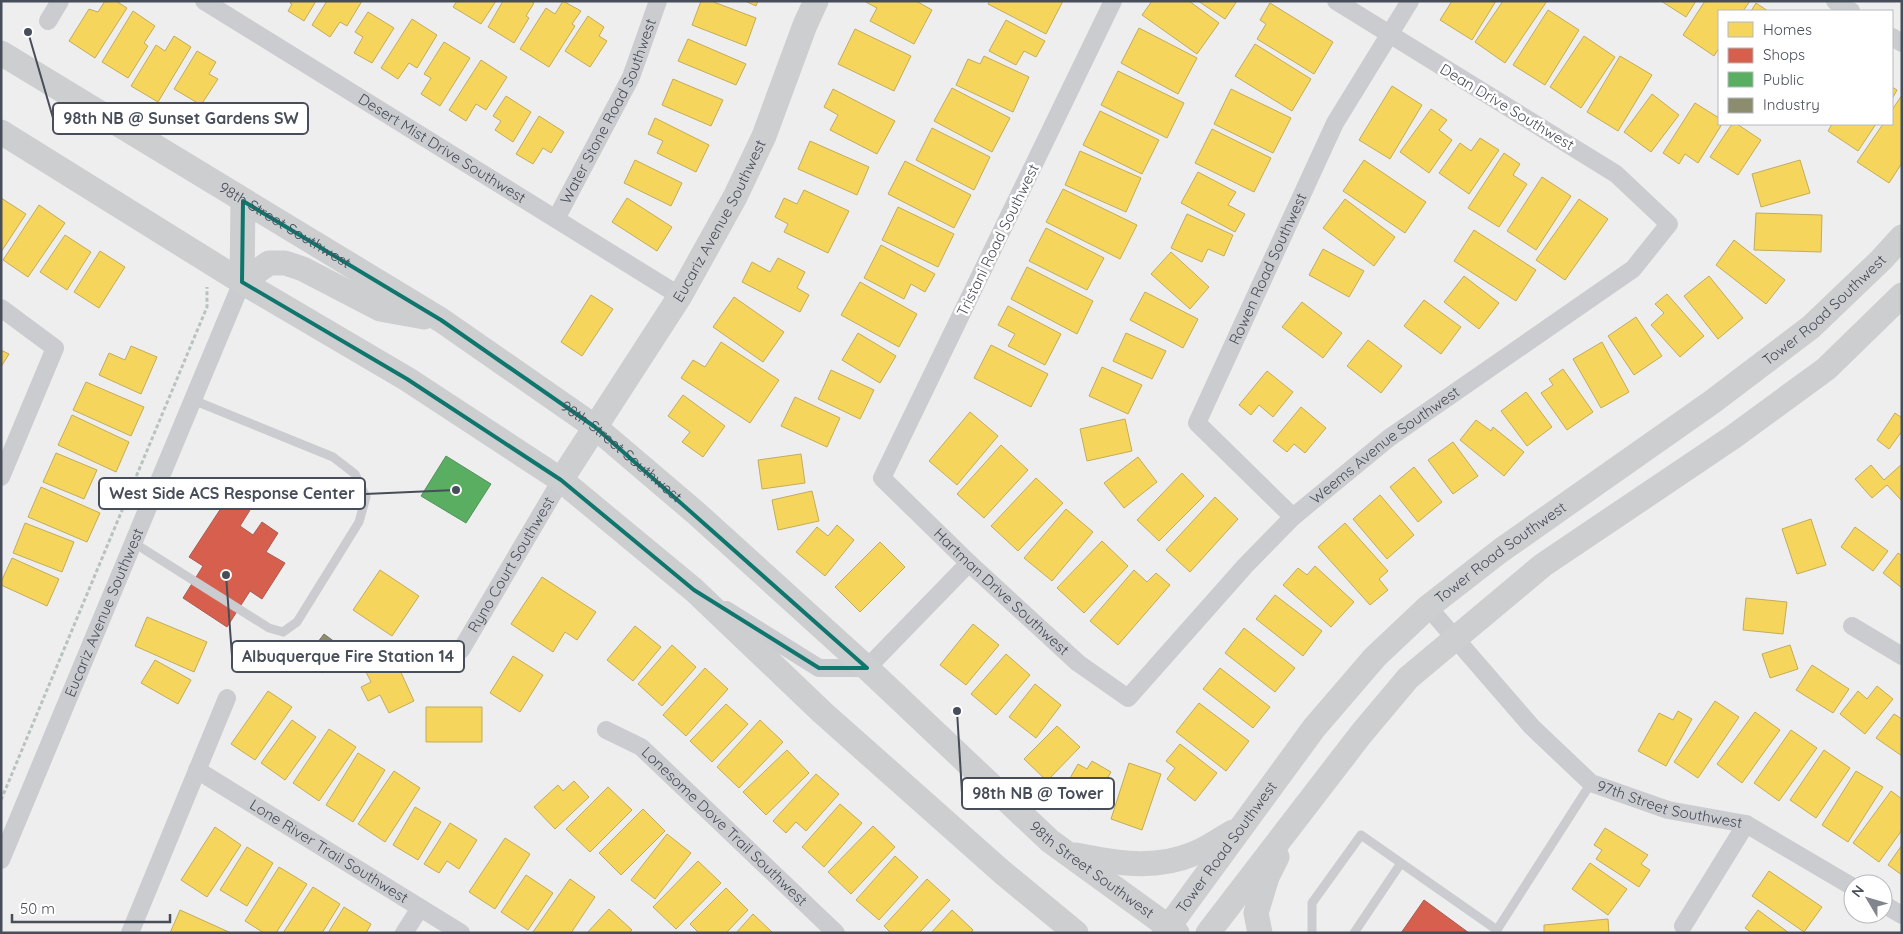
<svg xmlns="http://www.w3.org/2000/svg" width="1903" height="934" viewBox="0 0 1903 934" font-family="Quicksand,sans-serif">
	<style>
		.homes { fill: #f6d55c; stroke: #c2ac5b }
		.shops { fill: #d6604d; stroke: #ab5a51 }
		.public { fill: #5aae61; stroke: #54915f }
		.industry { fill: #8c8c6e; stroke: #777968 }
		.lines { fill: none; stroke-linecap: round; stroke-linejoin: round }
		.path { stroke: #b8c2c1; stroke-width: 3; stroke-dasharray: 4 2.5; stroke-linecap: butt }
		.lane { stroke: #cacccf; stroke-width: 9 }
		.street { stroke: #cacccf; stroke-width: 18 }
		.secondary { stroke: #ccced0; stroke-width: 25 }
		.marked { fill: none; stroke: #0f766e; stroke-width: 4; stroke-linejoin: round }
		.labels { text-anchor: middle; stroke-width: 5; stroke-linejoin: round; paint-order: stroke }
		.street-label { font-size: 15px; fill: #474d59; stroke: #fff }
		.leader { fill: none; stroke: #474d59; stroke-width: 2 }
		.callout-dot { fill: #474d59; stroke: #fff; stroke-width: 2 }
		.callout { fill: #fff; stroke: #474d59; stroke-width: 2 }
		.callout-label { font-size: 16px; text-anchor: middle; font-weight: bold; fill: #474d59 }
	</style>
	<rect width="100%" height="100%" fill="#efeeee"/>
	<path class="homes" d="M105,1H116L127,8L95,58L69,41L89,9L98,12Z
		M291,1H316L304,21L288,11L292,4L290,3Z
		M327,1H362L347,26L340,22L330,37L312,25Z
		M457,1H496L481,24L453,7Z
		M503,1H531L534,3L526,16L529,18L514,43L488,27Z
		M563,1L581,11L572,24L575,26L549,67L520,49L546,8L555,14Z
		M701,1H711L756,18L746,46L692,25Z
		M745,1H758L756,6Z
		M864,1H916L932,10L914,44L870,21L877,8Z
		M990,1H1063L1046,34L988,4Z
		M1152,1H1189L1219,23L1197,54L1142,15Z
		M1198,1H1237L1225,19Z
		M1452,1H1496L1472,40L1440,20Z
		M1503,1H1547L1505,63L1475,42Z
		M1661,1H1696L1686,17Z
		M1705,1H1750L1743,11H1719V48L1714,56L1683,35Z
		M1270,3L1333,42L1314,74L1257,39L1266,24L1260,20Z
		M1756,3L1768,11H1751Z
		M1548,10L1579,30L1545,85L1513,65Z
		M133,11L155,26L144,43L148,46L128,78L102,62Z
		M368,12L394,28L372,63L354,53L363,37L355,32Z
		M588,16L604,27L599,36L607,41L590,67L565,51Z
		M412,19L437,35L417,68L409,63L398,79L381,68Z
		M1006,20L1045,41L1036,57L1024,51L1016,65L989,51Z
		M1139,28L1197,58L1178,94L1121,63Z
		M855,29L911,56L894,91L838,64Z
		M174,36L191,47L158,102L131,86L156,45L165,51Z
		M1584,36L1615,57L1581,108L1550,87Z
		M688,39L746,64L736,85L678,61Z
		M444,42L470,58L440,106L421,94L431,78L424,74Z
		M1255,44L1311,79L1292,111L1235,76Z
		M197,51L216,62L209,74L218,79L201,105L174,89Z
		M984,56L1029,77L1013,112L956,85L968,59L980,64Z
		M1620,56L1652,75L1618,131L1587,112Z
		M481,60L507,77L486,110L476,104L466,121L449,110Z
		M1118,71L1184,103L1167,138L1101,105Z
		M673,79L723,100L711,126L662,105Z
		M1392,86L1422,105L1390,159L1359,140Z
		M1892,87L1897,90L1892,99Z
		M952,88L1010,118L992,152L934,121Z
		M833,89L895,121L877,154L830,130L838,115L824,107Z
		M1231,89L1291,118L1273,153L1214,124Z
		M1652,94L1679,115L1651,152L1624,132Z
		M1902,95V163L1889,183L1857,162L1883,124H1892V110Z
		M506,96L531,112L513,142L495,130L501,121L493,116Z
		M1695,103L1719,118V124H1722L1698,163L1685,154L1679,164L1663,153Z
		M1431,109L1447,120L1439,130L1452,140L1429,173L1400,152Z
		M1100,111L1159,140L1142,174L1083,145Z
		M539,116L564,132L551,153L543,148L533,164L516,154Z
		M655,118L709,145L696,172L657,153L663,141L648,134Z
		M1732,124H1737L1761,140L1738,175L1710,157Z
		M1832,124H1876L1858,151L1828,131Z
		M932,128L990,157L974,190L916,160Z
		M1212,129L1271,158L1254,192L1195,163Z
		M1480,138L1499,150L1469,194L1439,173L1460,143L1471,151Z
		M810,141L869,167L857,195L798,169Z
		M1080,151L1141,178L1126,212L1065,185Z
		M1504,153L1520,164L1513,175L1527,184L1499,227L1468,208Z
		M635,160L682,183L671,206L624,183Z
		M1364,160L1426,202L1405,233L1343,191Z
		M1800,160L1810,193L1761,207L1752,174Z
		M905,161L971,195L954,228L888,194Z
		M1198,172L1236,192L1228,205L1245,214L1235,232L1181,203Z
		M1542,177L1571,196L1536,250L1507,231Z
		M1063,189L1137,225L1120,259L1046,222Z
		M804,190L849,211L828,253L784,232L788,224L775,217L784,198L797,204Z
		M1,198L26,214L1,252Z
		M627,198L672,227L657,251L612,222Z
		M1345,199L1395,237L1374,266L1323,228Z
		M1579,199L1608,219L1565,280L1536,260Z
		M39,205L65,223L28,277L3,260Z
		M898,207L954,234L938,267L882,240Z
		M1756,213L1822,215L1821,252L1754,250Z
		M1187,214L1233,235L1224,256L1208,249L1202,262L1171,248Z
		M1046,228L1104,258L1087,290L1029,261Z
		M1474,230L1536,270L1516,301L1454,261Z
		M65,235L91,252L67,290L40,272Z
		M1734,240L1785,280L1766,304L1716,265Z
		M881,245L935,274L925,292L911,284L904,299L864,278Z
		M1323,249L1364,271L1349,297L1309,275Z
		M100,251L125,267L99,308L74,292Z
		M1171,252L1209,287L1190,309L1151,274Z
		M778,258L805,272L797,288L809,295L800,312L742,282L752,262L770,272Z
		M1027,267L1093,301L1077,334L1011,299Z
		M1464,276L1499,303L1479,329L1444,302Z
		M1709,276L1743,318L1718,339L1684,296Z
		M860,282L917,314L899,347L841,315Z
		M1145,292L1198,319L1183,348L1130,320Z
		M1667,294L1704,336L1680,357L1651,325L1664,313L1655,304Z
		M591,295L613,309L582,356L561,342Z
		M734,297L784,332L763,362L713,327Z
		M1424,300L1461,327L1441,354L1404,326Z
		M1302,302L1342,333L1323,358L1282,327Z
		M1008,306L1061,334L1045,365L1008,346L1015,334L998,325Z
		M1636,317L1662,356L1634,375L1608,336Z
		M858,333L896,356L880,383L842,360Z
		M1126,333L1166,351L1152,379L1113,361Z
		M1368,340L1402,366L1381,393L1347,366Z
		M721,342L779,380L750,423L681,378L693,360L705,367Z
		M1602,342L1629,392L1601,408L1573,359Z
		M991,345L1048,374L1031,407L974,378Z
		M131,346L157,357L141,394L99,375L109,353L125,360Z
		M1,350L9,354L1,367Z
		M1102,367L1142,385L1128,414L1089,396Z
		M1563,369L1593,412L1567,430L1541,393L1553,385L1549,379Z
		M831,370L874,390L860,419L818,399Z
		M1267,371L1293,392L1273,417L1259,405L1251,415L1239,405Z
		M86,382L144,407L131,436L73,410Z
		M1526,392L1552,427L1527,446L1501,411Z
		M683,395L725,426L703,457L682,442L690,432L668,416Z
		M795,397L840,418L827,447L781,426Z
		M1301,407L1326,428L1305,453L1294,444L1287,452L1273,441Z
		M970,412L998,436L957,485L929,461Z
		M1895,413L1902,418V431L1889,449L1877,440Z
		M72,415L129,442L116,472L58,445Z
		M1125,419L1132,451L1087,461L1080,429Z
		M1476,420L1491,431L1493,427L1524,452L1504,476L1460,440Z
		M1453,442L1478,476L1453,494L1428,460Z
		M1001,445L1028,470L984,518L957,494Z
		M56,453L97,470L84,499L43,482Z
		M801,454L805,483L762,489L758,460Z
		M1138,457L1157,482L1124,508L1104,483Z
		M1902,464V501L1887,485L1872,498L1855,479L1871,465L1884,480Z
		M1414,467L1442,502L1418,522L1390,487Z
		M1182,473L1204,496L1159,541L1137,520Z
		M1036,478L1063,503L1018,551L991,526Z
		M41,487L100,513L87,542L28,517Z
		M812,491L819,521L778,530L772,500Z
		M1380,495L1414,535L1387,559L1353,519Z
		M1215,497L1238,519L1190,572L1166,550Z
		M1066,509L1093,532L1052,581L1024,558Z
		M1811,519L1826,565L1797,574L1782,529Z
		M25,523L74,542L62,572L13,553Z
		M1345,523L1388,571L1379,579L1388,590L1370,605L1318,547Z
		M837,525L854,540L825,576L796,552L817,527L828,536Z
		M1855,527L1888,551L1873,571L1841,547Z
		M1102,541L1128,566L1084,613L1057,588Z
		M880,542L905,567L860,612L835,587Z
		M1898,553L1902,556V588L1883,573Z
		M12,558L59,579L47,606L1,585V582Z
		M1315,566L1354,602L1331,627L1283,585L1298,568L1307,575Z
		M380,570L419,596L392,636L353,610Z
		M1134,570L1147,582L1156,573L1170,585L1118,645L1090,621Z
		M542,577L596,612L577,640L565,632L553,652L511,624Z
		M1275,595L1322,631L1303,656L1256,619Z
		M1746,598L1787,602L1783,634L1743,630Z
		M147,617L207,642L194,672L135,646Z
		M973,624L999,645L966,685L940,665Z
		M635,626L661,647L633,681L607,660Z
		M1244,628L1295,668L1275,692L1225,653Z
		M672,645L696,667L662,706L638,684Z
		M1790,645L1798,669L1770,678L1762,654Z
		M1006,654L1030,675L996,715L971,694Z
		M393,655L414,701L389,713L380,695L368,701L361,687L371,682L364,668Z
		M513,656L543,675L520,712L490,693Z
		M155,660L191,680L178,704L141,683Z
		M1812,665L1849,689L1833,713L1796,690Z
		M705,668L728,689L686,736L663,715Z
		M1220,668L1270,707L1253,728L1203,689Z
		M1035,684L1061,705L1036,738L1009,717Z
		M1877,686L1893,699L1865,734L1840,714L1858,691L1867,699Z
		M268,691L292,707L255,760L231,744Z
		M1715,701L1739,717L1698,778L1674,762Z
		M1199,703L1249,741L1226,771L1176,732Z
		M726,704L748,724L712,762L690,741Z
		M426,707H482V742H426Z
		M1678,711L1692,719L1666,766L1638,751L1659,713L1673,720Z
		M1755,712L1780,730L1742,783L1717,764Z
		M1894,714L1902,719V756L1876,738Z
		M292,720L316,737L285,780L261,763Z
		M760,720L783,742L739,788L717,767Z
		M1057,726L1080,747L1047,781L1024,759Z
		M329,729L356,747L319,801L293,783Z
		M1791,730L1817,748L1779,801L1754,783Z
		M1180,744L1217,773L1195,801L1167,779L1175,768L1166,761Z
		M787,750L809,773L766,815L743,792Z
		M1824,750L1850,768L1816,818L1790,800Z
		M358,753L385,770L353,822L326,805Z
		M1092,761L1111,772L1089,810L1061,794L1078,764L1087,769Z
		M1129,763L1161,774L1142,830L1111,819Z
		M394,771L420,788L385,842L358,824Z
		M1856,771L1883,787L1848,842L1822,825Z
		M816,774L839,794L806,831L796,822L786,833L773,821Z
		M574,781L589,797L555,829L534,807L558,785L563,791Z
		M608,787L632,810L590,852L566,829Z
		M1891,791L1902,799V830L1879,862L1853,843Z
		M840,804L862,823L824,867L802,847Z
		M415,807L441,822L418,860L393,845Z
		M643,809L665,831L621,875L599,853Z
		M450,823L477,840L459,869L447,861L439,873L424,864Z
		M873,826L895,847L851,894L828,872Z
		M215,827L241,845L207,897L181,880Z
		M1605,828L1648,855L1641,864L1650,870L1639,887L1596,859L1602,850L1594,845Z
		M667,834L691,853L655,899L631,880Z
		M505,838L530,854L495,909L469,892Z
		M1902,845V875L1888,865Z
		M247,847L273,863L247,906L220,890Z
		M895,856L918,877L879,920L856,900Z
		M698,861L721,883L676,929L653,907Z
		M1590,863L1627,889L1608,915L1572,889Z
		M279,867L307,884L276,933H264L245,921Z
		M1769,871L1822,907L1804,932L1752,896Z
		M526,875L553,893L528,930L501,912Z
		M570,879L595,897L571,933H535L533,932Z
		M927,879L950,900L919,933H891L884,926Z
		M313,887L340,904L322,933H283Z
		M726,888L748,910L726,933H699L690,924Z
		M344,907L371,924L366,933H328Z
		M609,909L632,930L629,933H587Z
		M180,910L231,933H170Z
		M952,910L973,930L971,933H931Z
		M1758,910L1789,933H1752L1745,928Z
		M753,914L773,933H736Z
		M1608,919L1609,933H1544V925Z"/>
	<path class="shops" d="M229,496L250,510L240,526L253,535L262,522L278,533L266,552L285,563L262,599L250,591L227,627L183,598L203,566L189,557Z
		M1424,900L1469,933H1401Z"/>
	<path class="public" d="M446,456L491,484L466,523L421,496Z"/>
	<path class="industry" d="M324,634L343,648L323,673L305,659Z"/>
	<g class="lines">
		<path class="path" d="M1,800L207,307V287"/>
		<path class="lane" d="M134,543L269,628L283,632L297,622L359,522L366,497L355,474L333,457L193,400
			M1312,933V903L1361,835L1497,930
			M1354,933L1401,863
			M1495,933L1591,783"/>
		<g class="street">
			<path id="s1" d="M204,1L680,296"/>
			<path id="s2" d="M1113,1L882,478L969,563L1078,663L1128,698L1245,566L1293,517L1389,438L1633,269L1669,224L1616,174L1336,1"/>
			<path d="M1835,1L1851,11"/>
			<path d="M48,21L60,1"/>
			<path d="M1892,37L1902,43"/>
			<path id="s3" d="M556,219L631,77L658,1"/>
			<path d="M1,308L55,348L1,477"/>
			<path id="s4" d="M1293,517L1197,423L1335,123L1410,1"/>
			<path id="s5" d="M1428,607L1532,727L1591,783L1668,810L1746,824L1853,887"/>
			<path d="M726,610L819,668H867L969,563"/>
			<path d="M1852,626L1902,656"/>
			<path id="s6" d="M461,650L561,480"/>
			<path id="s7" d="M606,730L641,747L836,933"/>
			<path id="s8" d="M197,770L461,933"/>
			<path id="s9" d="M1,860L242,282"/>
			<path d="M1883,904L1902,915"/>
			<path d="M1683,926L1746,824"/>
			<path d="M130,933L227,698"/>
			<path d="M404,933L420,908"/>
		</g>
		<g class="secondary">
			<path id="s10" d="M1,53L441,320L595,427L696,513L867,668L1050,841L1177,933"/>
			<path d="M1,132L242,282L407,379L561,480L694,590L823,713L1002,872L1076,933"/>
			<path d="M242,282L269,263H285L303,269L380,309L424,317"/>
			<path d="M242,282L243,201"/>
			<path id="s11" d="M561,480L680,296L735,197L764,136L805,25L816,1"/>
			<path d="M1076,855C1115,863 1155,870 1193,854C1207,849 1220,839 1233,832"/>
			<path id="s12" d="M1164,933L1314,728L1375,657L1428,607L1500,551L1712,402L1811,327L1881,260L1902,237"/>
			<path d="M1208,933L1361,734L1408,678L1543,565L1733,437L1826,369L1902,295"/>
			<path d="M1260,933L1256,913L1267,877L1277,857"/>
		</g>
	</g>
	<path class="marked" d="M243,201L441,320L595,427L867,668H819L694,590L561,480L407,379L242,282Z"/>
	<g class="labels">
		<g class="street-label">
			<text transform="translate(1507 107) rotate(31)" y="5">Dean Drive Southwest</text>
			<text dy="5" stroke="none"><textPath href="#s3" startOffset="120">Water Stone Road Southwest</textPath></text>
			<text dy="5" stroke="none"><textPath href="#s1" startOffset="280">Desert Mist Drive Southwest</textPath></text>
			<text dy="5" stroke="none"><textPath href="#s11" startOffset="304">Eucariz Avenue Southwest</textPath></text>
			<text dy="5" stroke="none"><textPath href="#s10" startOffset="332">98th Street Southwest</textPath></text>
			<text transform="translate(998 240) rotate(-64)" y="5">Tristani Road Southwest</text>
			<text dy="5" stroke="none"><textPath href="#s4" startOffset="304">Rowen Road Southwest</textPath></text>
			<text dy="5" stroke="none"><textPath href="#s12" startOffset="916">Tower Road Southwest</textPath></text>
			<text dy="5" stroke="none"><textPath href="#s2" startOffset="1222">Weems Avenue Southwest</textPath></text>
			<text dy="5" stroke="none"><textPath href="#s10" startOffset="738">98th Street Southwest</textPath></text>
			<text dy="5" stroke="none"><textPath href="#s12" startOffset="511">Tower Road Southwest</textPath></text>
			<text dy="5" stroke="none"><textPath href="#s6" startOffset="99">Ryno Court Southwest</textPath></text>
			<text dy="5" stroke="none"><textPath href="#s2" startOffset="695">Hartman Drive Southwest</textPath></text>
			<text dy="5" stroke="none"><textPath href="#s9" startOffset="268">Eucariz Avenue Southwest</textPath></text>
			<text dy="5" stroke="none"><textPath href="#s5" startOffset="322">97th Street Southwest</textPath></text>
			<text dy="5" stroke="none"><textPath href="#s7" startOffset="154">Lonesome Dove Trail Southwest</textPath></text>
			<text dy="5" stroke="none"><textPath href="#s12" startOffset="106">Tower Road Southwest</textPath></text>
			<text dy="5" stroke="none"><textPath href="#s8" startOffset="155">Lone River Trail Southwest</textPath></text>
			<text dy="5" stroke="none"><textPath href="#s10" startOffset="1368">98th Street Southwest</textPath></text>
		</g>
	</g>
	<path class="leader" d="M28 32L53 118M456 490L365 494M226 575L232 656M957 711L962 793"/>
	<g class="callout-dot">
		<circle cx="28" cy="32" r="5"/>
		<circle cx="456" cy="490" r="5"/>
		<circle cx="226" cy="575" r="5"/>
		<circle cx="957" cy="711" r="5"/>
	</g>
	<g class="callout">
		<rect x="53" y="103" width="255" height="31" rx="5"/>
		<rect x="99" y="478" width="266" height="31" rx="5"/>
		<rect x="232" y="641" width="232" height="31" rx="5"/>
		<rect x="962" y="778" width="152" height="31" rx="5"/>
	</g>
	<g class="callout-label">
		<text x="181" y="124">98th NB @ Sunset Gardens SW</text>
		<text x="232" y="499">West Side ACS Response Center</text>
		<text x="348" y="662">Albuquerque Fire Station 14</text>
		<text x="1038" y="799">98th NB @ Tower</text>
	</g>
	<rect width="1903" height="934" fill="none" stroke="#474d59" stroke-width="5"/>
	<rect x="1718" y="10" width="175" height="115" fill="#ffffff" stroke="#b5b8bd"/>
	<rect x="1728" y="22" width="25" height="15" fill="#f6d55c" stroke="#b5b8bd"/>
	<text x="1763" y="35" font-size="15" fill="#474d59">Homes</text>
	<rect x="1728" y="48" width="25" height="15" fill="#d6604d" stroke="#b5b8bd"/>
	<text x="1763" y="60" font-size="15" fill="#474d59">Shops</text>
	<rect x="1728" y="72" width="25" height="15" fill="#5aae61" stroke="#b5b8bd"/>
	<text x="1763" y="85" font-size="15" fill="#474d59">Public</text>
	<rect x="1728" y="98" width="25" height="15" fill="#8c8c6e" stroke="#b5b8bd"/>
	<text x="1763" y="110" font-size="15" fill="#474d59">Industry</text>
	<g transform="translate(1868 899) rotate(308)"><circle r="24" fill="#ffffff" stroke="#b5b8bd"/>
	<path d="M0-4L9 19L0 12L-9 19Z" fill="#82858d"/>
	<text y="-8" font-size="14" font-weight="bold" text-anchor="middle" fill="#474d59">N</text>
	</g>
	<path d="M12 914v8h158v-8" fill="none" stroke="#474d59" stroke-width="2.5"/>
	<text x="20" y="914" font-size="15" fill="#474d59" stroke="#ffffff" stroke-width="4" paint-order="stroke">50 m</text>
</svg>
